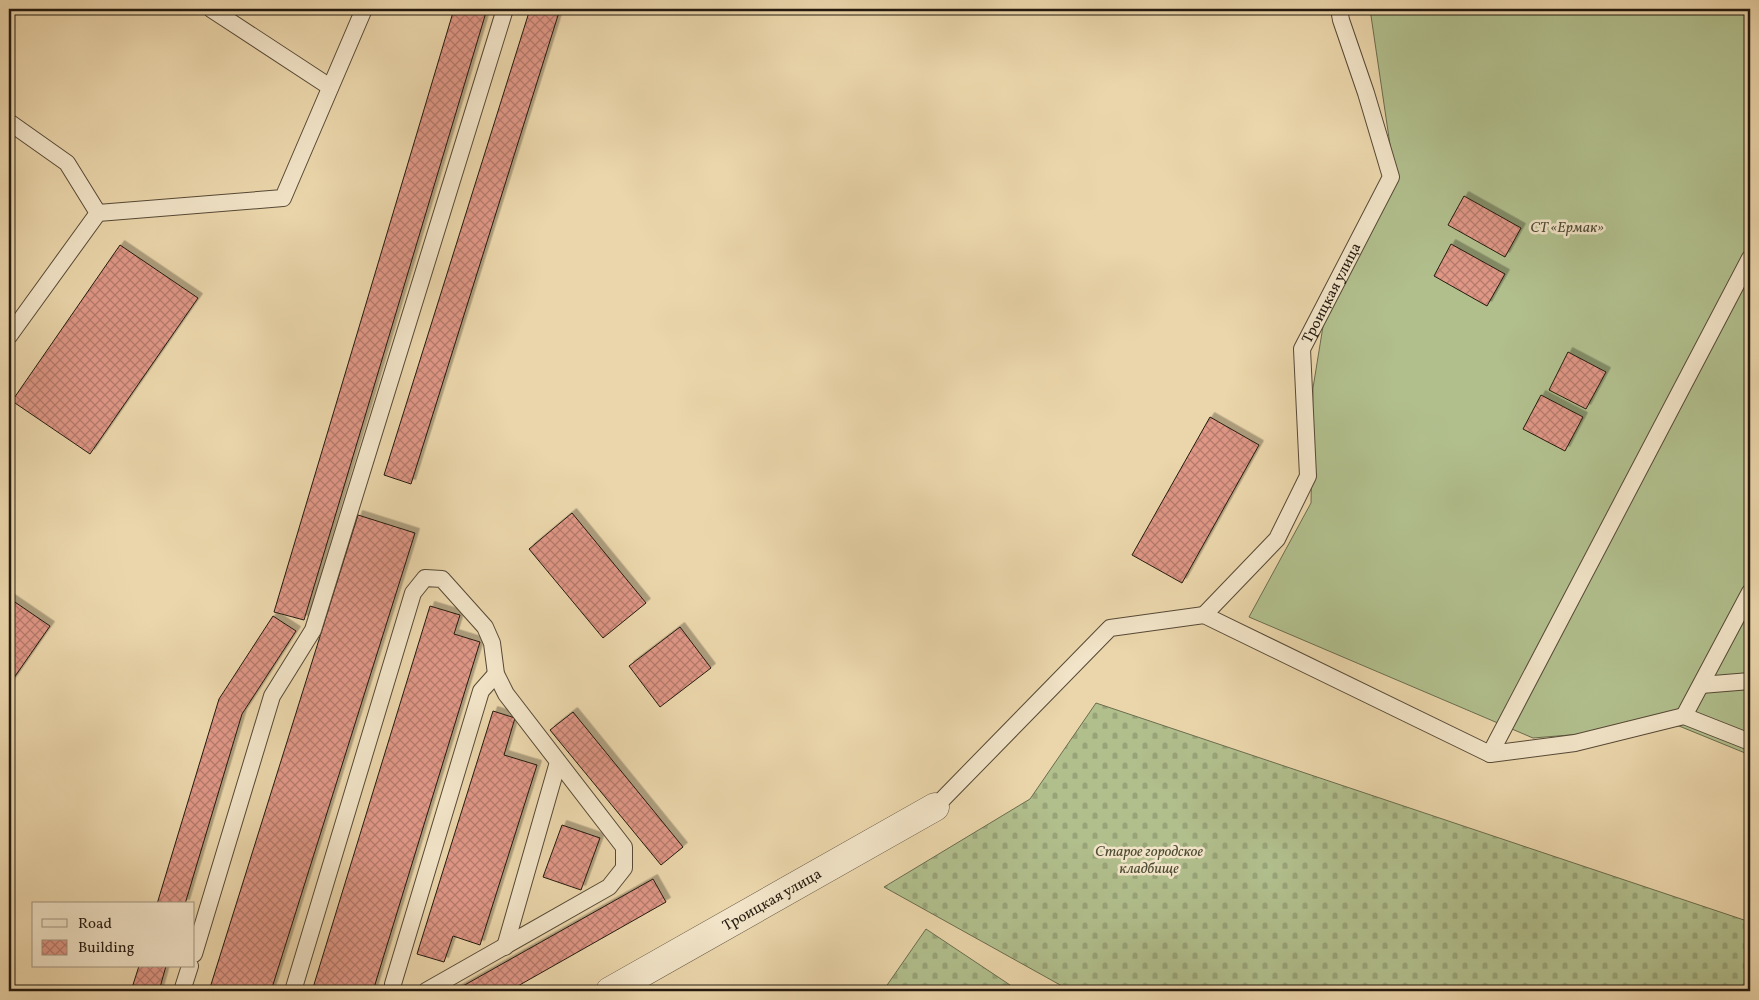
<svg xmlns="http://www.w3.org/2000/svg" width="1759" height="1000" viewBox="0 0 1759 1000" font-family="Vollkorn,serif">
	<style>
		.cemetery { fill: url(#cemetery-stones); stroke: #6a6c4e }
		.garden { fill: #b1bf8d; stroke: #6a6c4e }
		.building { fill: url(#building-cross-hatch); stroke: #241a0f; filter: url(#shadow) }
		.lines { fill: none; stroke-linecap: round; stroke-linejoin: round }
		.service-casing { stroke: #564936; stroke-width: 18 }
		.minor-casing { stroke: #564936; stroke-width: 29 }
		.service { stroke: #f2e4c8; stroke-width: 16 }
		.minor { stroke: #f2e4c8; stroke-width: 28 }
		.labels { text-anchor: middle; stroke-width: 5; stroke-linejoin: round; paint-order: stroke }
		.park-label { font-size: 15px; font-style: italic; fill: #4e4c35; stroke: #f2e4c8 }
		.street-label { font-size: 15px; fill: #241a0f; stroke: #f2e4c8 }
	</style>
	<defs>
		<pattern id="cemetery-stones" width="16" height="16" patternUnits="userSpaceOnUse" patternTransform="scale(1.25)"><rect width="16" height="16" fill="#b1bf8d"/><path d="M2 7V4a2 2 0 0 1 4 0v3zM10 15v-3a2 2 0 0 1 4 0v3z" fill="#98a478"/></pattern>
		<pattern id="building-cross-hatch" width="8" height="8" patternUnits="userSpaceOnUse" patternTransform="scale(1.25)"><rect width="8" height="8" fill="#df9786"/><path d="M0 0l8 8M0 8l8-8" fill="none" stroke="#b57a6c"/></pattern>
		<filter id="shadow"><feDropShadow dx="4.5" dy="-4.5" stdDeviation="0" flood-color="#0004"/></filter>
	</defs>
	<rect width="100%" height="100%" fill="#ebd6ab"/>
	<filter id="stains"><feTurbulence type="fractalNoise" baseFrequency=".004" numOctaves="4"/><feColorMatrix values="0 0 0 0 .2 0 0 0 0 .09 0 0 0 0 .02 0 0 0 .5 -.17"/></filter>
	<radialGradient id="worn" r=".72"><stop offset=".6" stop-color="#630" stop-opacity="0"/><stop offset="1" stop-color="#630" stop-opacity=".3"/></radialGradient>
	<path class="cemetery" d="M1096,703L1750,922V991H1071L884,887L1030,799Z
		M926,929L1019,991H883Z"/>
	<path class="garden" d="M1370,9H1750V755L1679,726L1533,738L1249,617L1311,503L1313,388L1324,320L1393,165Z"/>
	<path class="building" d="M454,9H487L304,620L274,612Z
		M530,9H560L411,484L384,475Z
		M1464,196L1521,228L1505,257L1448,225Z
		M1451,244L1505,274L1487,306L1434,276Z
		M120,245L198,298L90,454L12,401Z
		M1568,352L1606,372L1586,409L1549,390Z
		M1541,395L1583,417L1565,451L1523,429Z
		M1210,417L1259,445L1182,583L1132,555Z
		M572,513L646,603L603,638L529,549Z
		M358,515L415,533L271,991H209Z
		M9,598L50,626L9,685Z
		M430,606L460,615L454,634L480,642L373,991H312Z
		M273,616L296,631L242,714L185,904H157L219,699Z
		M680,627L711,668L660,707L629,666Z
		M493,711L515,718L504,755L537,765L480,945L453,936L444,962L417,954Z
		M573,712L683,847L661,865L550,730Z
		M562,825L600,838L581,890L543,877Z
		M653,879L666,902L509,991H454Z
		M139,966H166L159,991H131Z"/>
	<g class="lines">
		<g class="service-casing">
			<g id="service">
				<path d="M211,9L330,87"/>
				<path d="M9,122L67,163L98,213"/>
				<path d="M9,336L98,213L283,198L364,9"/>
				<path id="s1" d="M1204,615L1277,539L1308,476L1302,349L1391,177L1366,93L1341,20L1339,9"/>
				<path d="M1701,685L1750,681"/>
				<path d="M1684,716L1750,592"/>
				<path d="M1490,754L1750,258"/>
				<path d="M935,807L1110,628L1204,615L1490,754L1575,743L1684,716L1750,742"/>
				<path d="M505,947L558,762"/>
				<path d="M194,954L272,696L313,630L505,9"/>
				<path d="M182,991L190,966"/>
				<path d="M293,991L413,593L425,578L442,579L485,627L492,643L496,674L506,694L624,847V868L609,887L426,991"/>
				<path d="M393,991V984L481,691L496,674"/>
			</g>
		</g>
		<g class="minor-casing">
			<g id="minor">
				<path id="s2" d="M610,991L935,807"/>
			</g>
		</g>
		<use href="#service" class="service"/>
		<use href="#minor" class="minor"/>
	</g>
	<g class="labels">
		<g class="park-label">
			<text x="1567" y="232">СТ «Ермак»</text>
			<text x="1149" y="856">Старое городское<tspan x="1149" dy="17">кладбище</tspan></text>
		</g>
		<g class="street-label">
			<text dy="5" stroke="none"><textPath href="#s1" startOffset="366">Троицкая улица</textPath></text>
			<text dy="5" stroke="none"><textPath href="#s2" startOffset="186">Троицкая улица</textPath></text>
		</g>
	</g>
	<rect width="1759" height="1000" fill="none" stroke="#ebd6ab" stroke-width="30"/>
	<rect x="10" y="10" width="1739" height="980" fill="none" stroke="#241a0f" stroke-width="2.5"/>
	<rect x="15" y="15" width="1729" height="970" fill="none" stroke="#241a0f"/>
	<rect x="32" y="902" width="162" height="65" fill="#f2e4c8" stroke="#a0937e"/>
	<rect x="42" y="919" width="25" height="8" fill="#f2e4c8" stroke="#a0937e"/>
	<text x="78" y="928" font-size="15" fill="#241a0f">Road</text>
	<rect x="42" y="940" width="25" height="15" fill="url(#building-cross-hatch)" stroke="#a0937e"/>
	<text x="78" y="952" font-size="15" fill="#241a0f">Building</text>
	<rect width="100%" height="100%" filter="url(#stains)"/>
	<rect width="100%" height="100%" fill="url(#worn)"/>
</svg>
